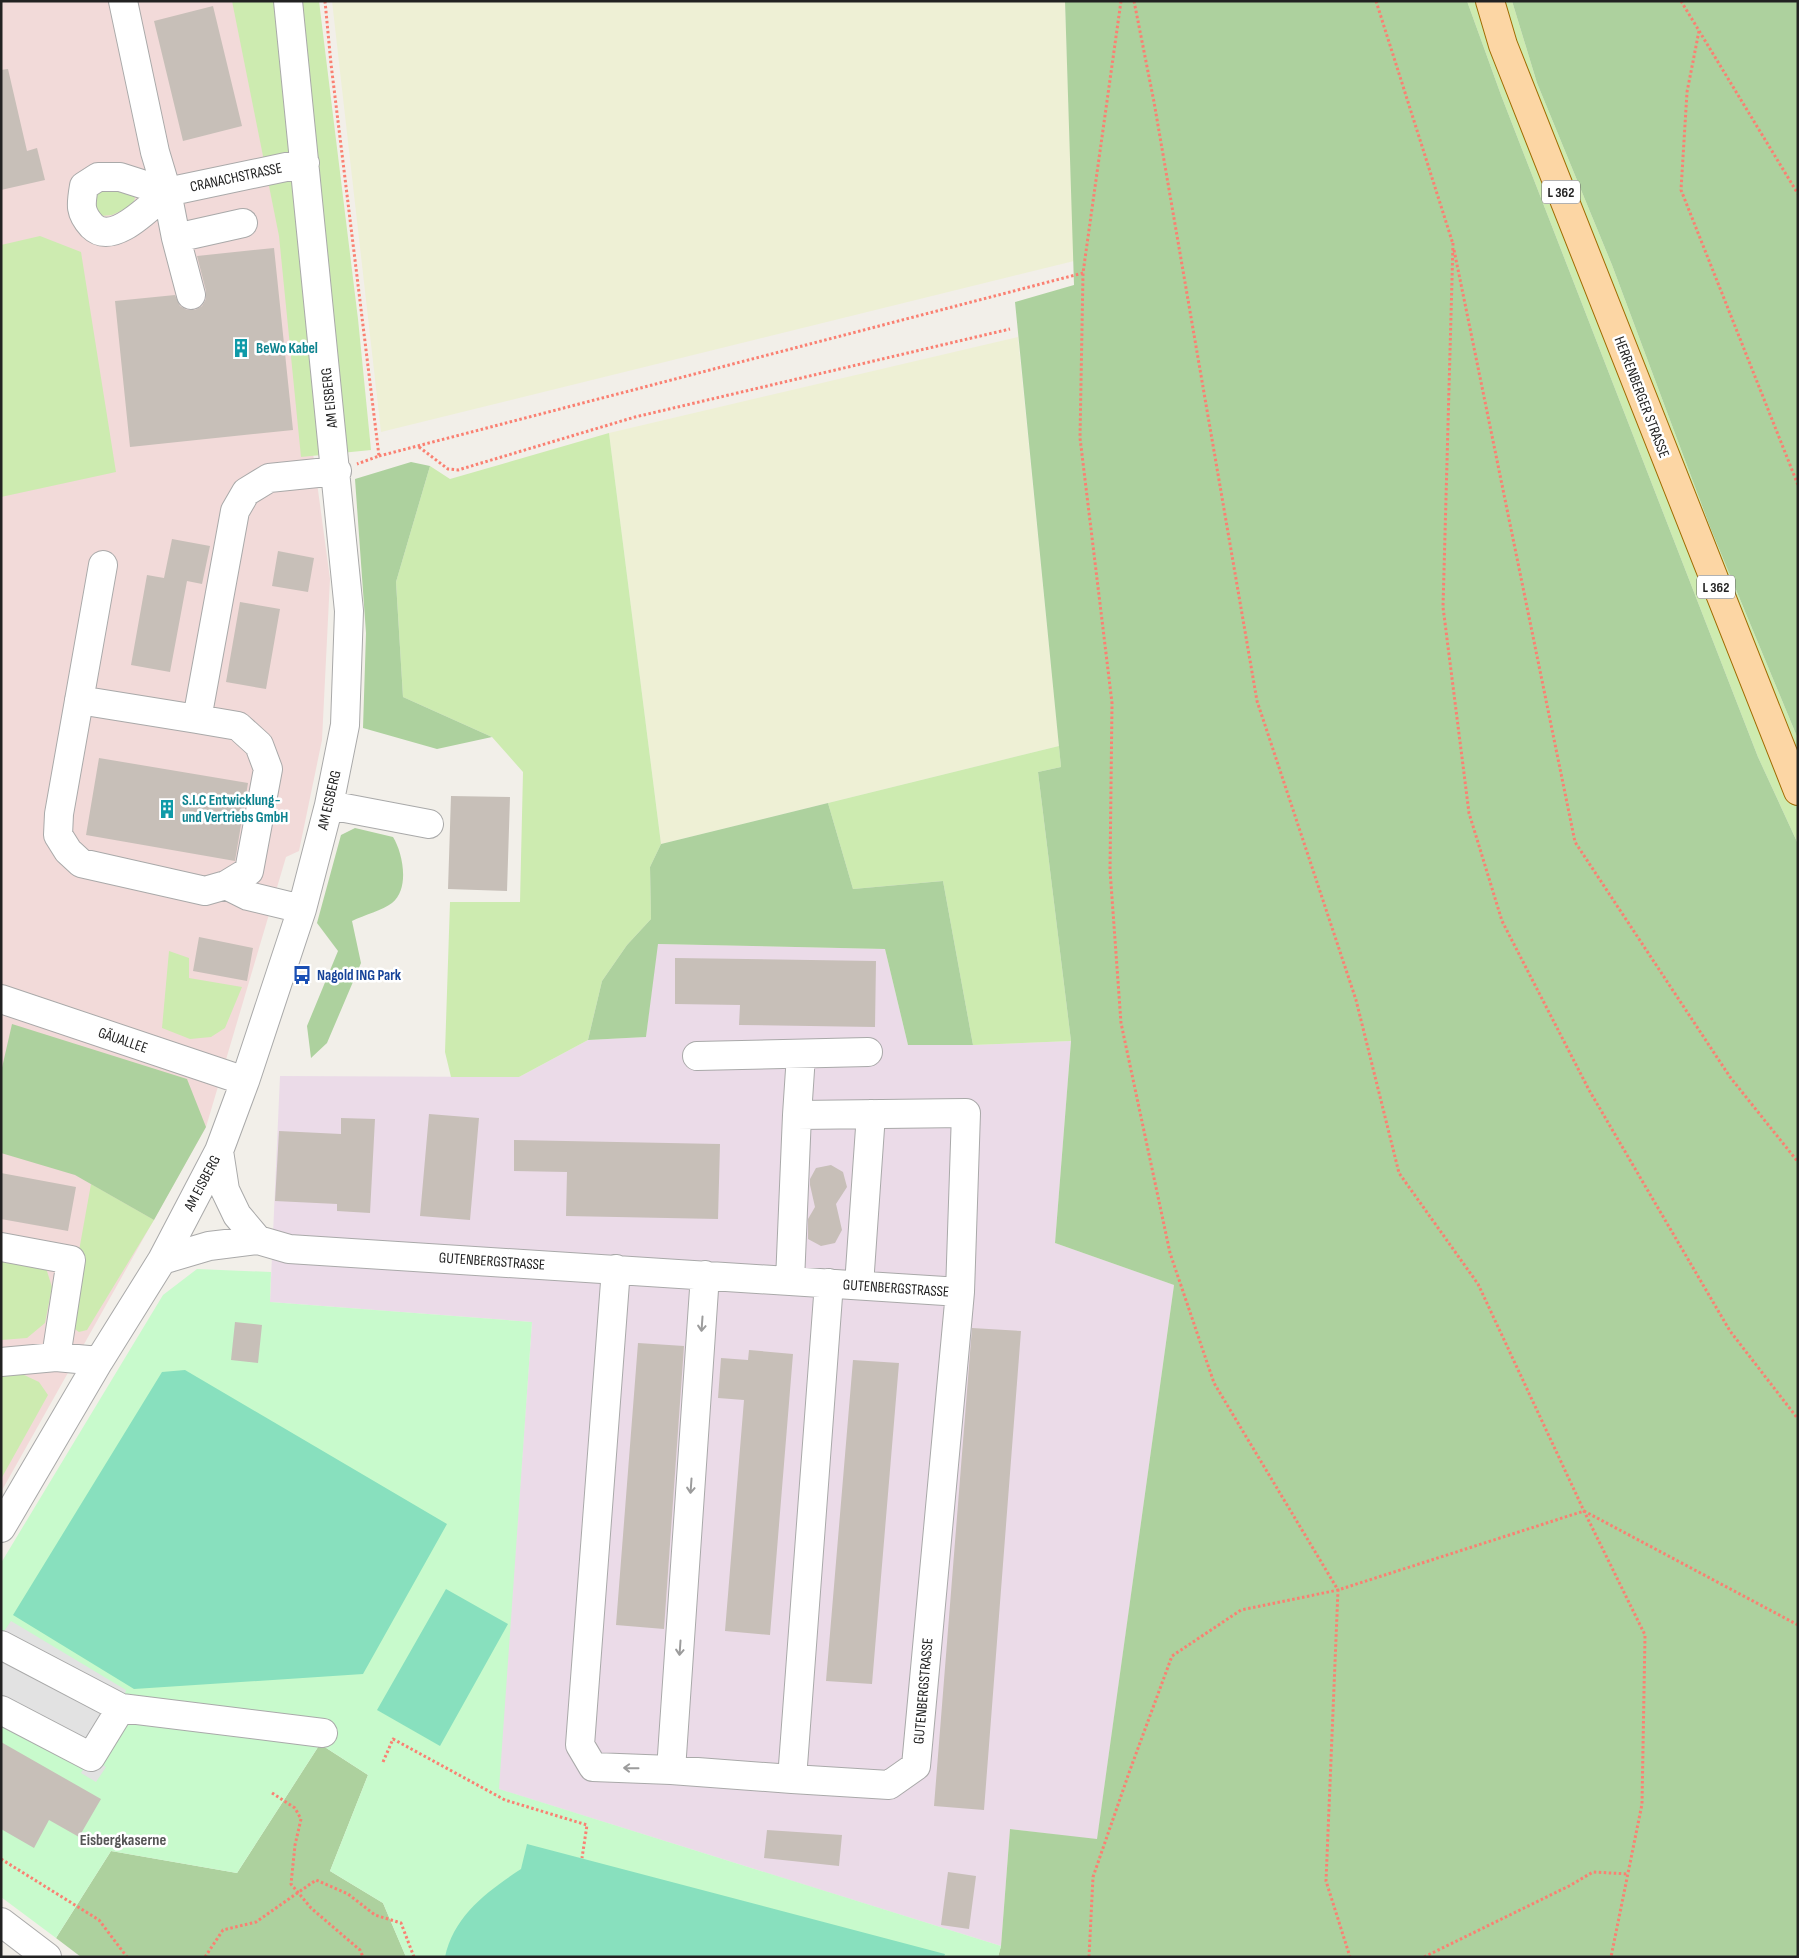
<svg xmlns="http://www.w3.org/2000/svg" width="1799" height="1958" viewBox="0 0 1799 1958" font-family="'Sofia Sans Condensed',sans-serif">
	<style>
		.commercial { fill: #f2dad9 }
		.industrial { fill: #ebdbe8 }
		.farmland { fill: #eef0d5 }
		.grass { fill: #cdebb0 }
		.forest { fill: #add19e }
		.park { fill: #c8facc }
		.pitch { fill: #88e0be }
		.parking { fill: #e2e2e2 }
		.building { fill: #c7bfb8 }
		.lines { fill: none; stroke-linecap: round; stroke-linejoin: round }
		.minor-casing { stroke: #a9a9a9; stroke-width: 30 }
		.major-casing { stroke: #a06b00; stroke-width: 30 }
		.path { stroke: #fa8072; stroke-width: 3; stroke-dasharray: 2.5 2.5; stroke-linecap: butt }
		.minor { stroke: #fff; stroke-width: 28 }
		.major { stroke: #fcd6a4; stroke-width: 28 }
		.oneway { stroke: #9c9c9c }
		.labels { text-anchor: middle; stroke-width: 5; stroke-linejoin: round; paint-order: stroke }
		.shield { fill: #fff; stroke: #646464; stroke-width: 1 }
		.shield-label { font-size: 14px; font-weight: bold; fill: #222 }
		.street-label { font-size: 15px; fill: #222; stroke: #fff }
		.culture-label { font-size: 15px; font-weight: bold; fill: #0d838f; stroke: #fff; text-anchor: start }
		.transit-label { font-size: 15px; font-weight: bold; fill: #164399; stroke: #fff; text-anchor: start }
		.neighbourhood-label { font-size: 16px; font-weight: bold; fill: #555; stroke: #fff }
	</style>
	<rect width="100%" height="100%" fill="#f2efe9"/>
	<path class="commercial" d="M1,1H252L330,579L322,740L299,851L286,857L206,1127L1,1492Z"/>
	<path class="industrial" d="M657,944L885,949L908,1045H973L1071,1041L1055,1243L1174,1285L1097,1840L1010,1829L1001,1946L498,1789L532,1322L270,1302L280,1076L519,1077L588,1040L646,1037Z"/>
	<path class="farmland" d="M332,1H1065L1074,261L381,432Z
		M1018,337L1059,746L661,844L609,433Z"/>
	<path class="grass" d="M232,1H319L358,319L371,450L301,457L279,236Z
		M1467,1H1512L1537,83L1612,265L1710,527L1798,739V844L1758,757L1501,95Z
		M131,190L135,198L132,206L112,215L101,216L94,209L96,191Z
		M40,236L81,252L116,472L1,497V245Z
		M609,433L661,844L650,867L651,919L627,945L602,981L588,1040L519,1077H451L445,1052L450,902H520L523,772L492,737L403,697L396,582L430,466L450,479Z
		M1059,746L1061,767L1038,772L1071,1041L973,1045L943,881L853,889L828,803Z
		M169,951L189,958V978L242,987L225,1028L211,1037L190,1039L162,1028Z
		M91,1184L154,1220L87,1330L79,1332L66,1323Z
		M1,1261L46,1268L52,1287L45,1323L27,1338L1,1340Z
		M1,1373L22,1374L39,1382L48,1395L1,1479Z"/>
	<path class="forest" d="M1065,1H1467L1501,95L1758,757L1798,844V1957H998L1001,1946L1010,1829L1097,1839L1174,1285L1055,1243L1071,1041L1038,772L1061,767L1015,302L1074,285Z
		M1512,1H1798V739L1710,527L1612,265L1537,83Z
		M411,462L430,466L396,582L403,697L492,737L437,749L363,728L366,633L355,479Z
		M828,803L853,889L943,881L973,1045H908L885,949L658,944L646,1037L588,1040L602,981L627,945L651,919L650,867L661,844Z
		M355,828L393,837C403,853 410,889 392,903C383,910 364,915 352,921L361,963L327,1043L311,1058L307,1026L338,951L317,923L341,835Z
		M12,1024L187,1079L206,1127L154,1220L75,1175L1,1153V1072Z
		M320,1744L368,1775L330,1871L383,1903L406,1957H81L56,1938L111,1851L237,1873Z"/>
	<path class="park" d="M197,1269L271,1272L270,1302L532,1322L499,1789L1001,1946L998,1957H406L383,1903L330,1871L368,1775L320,1744L237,1873L111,1851L56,1938L1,1897V1563L163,1295Z"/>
	<path class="pitch" d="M185,1370L447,1524L363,1674L134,1689L13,1615L162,1372Z
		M446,1589L508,1624L440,1746L377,1710Z
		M527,1844L945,1954L944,1957H445C454,1915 488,1891 521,1869Z"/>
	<path class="parking" d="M11,1621L126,1690L121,1708L91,1757L106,1767L96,1782L81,1773L91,1757L1,1710V1636Z"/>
	<path class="building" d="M213,6L242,126L183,141L154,21Z
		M8,69L27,151L37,148L45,180L1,190V70Z
		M274,248L293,430L130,447L115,301L175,295L180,306L187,310H195L202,306L206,299V291L197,256Z
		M172,539L210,546L202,584L187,581L170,672L131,665L147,575L164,578Z
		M278,551L314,558L308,592L272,586Z
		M240,602L280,609L266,689L226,682Z
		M99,758L248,783L235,861L86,835Z
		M451,796L510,797L507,891L448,889Z
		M199,937L253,948L247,981L193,971Z
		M675,958L876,961L875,1027L739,1025L740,1005L675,1004Z
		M429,1114L479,1118L470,1220L420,1216Z
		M341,1118L375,1119L370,1213L337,1211V1204L275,1201L279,1131L341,1134Z
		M514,1140L720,1144L718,1219L566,1216L567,1172L514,1171Z
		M831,1165L843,1172L847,1187L836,1204L842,1230L835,1243L821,1246L808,1239V1219L815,1207L810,1185V1179L816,1168Z
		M1,1173L76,1187L68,1231L1,1219Z
		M235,1322L262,1325L258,1363L231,1360Z
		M972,1328L1021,1331L984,1810L934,1806Z
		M638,1343L684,1346L664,1629L616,1625Z
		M749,1350L793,1354L770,1635L725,1631L744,1400L718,1398L721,1358L748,1360Z
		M853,1360L899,1363L872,1684L826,1681Z
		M1,1742L101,1799L79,1837L49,1820L34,1848L1,1829Z
		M767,1830L842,1835L839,1866L764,1858Z
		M948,1872L976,1876L969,1929L941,1925Z"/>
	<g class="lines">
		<g class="minor-casing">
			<path id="minor" d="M123,1L155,152L167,192L176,238L191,295
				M98,177H120L167,192C150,206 113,247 92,226C79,212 81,204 84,186Z
				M167,192L305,163
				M176,238L243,223
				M103,565L59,814L58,835L68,851L81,863L205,891L226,885L249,871L268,769L259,745L238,726L197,719L235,511L246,492L269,478L337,471
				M79,700L197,719
				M329,805L429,824
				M226,885L248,896L302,909
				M1,999L245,1081
				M697,1056L868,1052
				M797,1115L801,1055
				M219,1151L225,1190L237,1215L258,1240
				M1,1247L71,1260L56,1357
				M162,1260L209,1246L258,1240L289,1249L960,1292
				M616,1269L580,1745L593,1767L671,1770L705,1275
				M790,1281L797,1115L966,1113L960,1292L916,1766L889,1785L792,1779
				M859,1285L871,1114
				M1,1362L56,1357L99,1361
				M1,1528L99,1361L162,1260L219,1151L245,1081L302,909L329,805L345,725L349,611L288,1
				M1,1645L121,1708
				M1,1710L91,1757L121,1708L323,1733
				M671,1770L792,1779L829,1283
				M1,1922L47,1957"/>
		</g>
		<g class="major-casing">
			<path id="major" d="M1490,1L1503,45L1798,791"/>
		</g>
		<path class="path" d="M325,1L331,64L379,456L357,464
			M1121,1L1083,273L1080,438L1112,703L1110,870L1121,1023L1170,1253L1214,1383L1338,1590L1326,1881L1350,1957
			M1134,1L1154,102L1257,701L1356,1000L1399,1173L1478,1284L1584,1511L1645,1635L1642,1804L1611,1957
			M1376,1L1453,244
			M1681,1L1798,194
			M1699,31L1687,92L1681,190L1798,485
			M1453,243L1443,607L1469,813L1502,921L1589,1090L1730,1331L1798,1419
			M1454,250L1575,842L1730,1077L1798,1162
			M419,447L448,469L458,470L635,417L1010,329
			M379,456L1083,273
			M383,1762L393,1739L505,1800L587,1825L582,1858
			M272,1793L295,1808L301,1819L295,1845L291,1884L311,1908L360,1950L363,1957
			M1,1859L99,1920L127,1957
			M205,1957L223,1930L256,1922L316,1880L348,1894L375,1915L401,1923L414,1957
			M1089,1957L1093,1877L1130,1770L1172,1656L1241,1610L1338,1590L1584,1511L1798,1625
			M1424,1957L1569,1886L1593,1872L1628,1874"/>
		<use href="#minor" class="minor"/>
		<use href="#major" class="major"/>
	</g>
	<defs><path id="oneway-shaft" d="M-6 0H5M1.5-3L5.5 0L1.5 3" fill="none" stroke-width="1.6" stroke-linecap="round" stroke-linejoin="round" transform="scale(1.25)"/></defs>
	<g class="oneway">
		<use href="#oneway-shaft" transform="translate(702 1324) rotate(94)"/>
		<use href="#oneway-shaft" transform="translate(691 1486) rotate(94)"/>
		<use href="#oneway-shaft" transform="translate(680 1648) rotate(94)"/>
		<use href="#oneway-shaft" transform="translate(631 1768) rotate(-179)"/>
	</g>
	<defs>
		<g id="building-bare" transform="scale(1.5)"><path d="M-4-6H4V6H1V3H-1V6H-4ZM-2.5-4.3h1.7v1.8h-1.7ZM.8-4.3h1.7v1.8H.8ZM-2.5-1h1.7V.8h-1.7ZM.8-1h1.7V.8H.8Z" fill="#0f9aa8" stroke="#fff" stroke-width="2.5" paint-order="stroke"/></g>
		<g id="bus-bare" transform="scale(1.5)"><path d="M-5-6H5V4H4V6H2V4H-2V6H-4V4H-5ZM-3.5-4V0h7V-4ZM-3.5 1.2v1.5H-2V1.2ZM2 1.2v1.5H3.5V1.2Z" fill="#1a4fb4" stroke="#fff" stroke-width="2.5" paint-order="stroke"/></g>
	</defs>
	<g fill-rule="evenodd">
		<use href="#building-bare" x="241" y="348"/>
		<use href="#building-bare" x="167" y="809"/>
		<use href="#bus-bare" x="302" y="975"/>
	</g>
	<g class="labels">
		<g class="shield">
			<rect x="1542" y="180.5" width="38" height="23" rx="4"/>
			<rect x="1697" y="575.5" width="38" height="23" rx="4"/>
		</g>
		<g class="shield-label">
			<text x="1561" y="197">L 362</text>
			<text x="1716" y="592">L 362</text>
		</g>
		<g class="street-label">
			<text transform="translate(236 177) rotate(-12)" y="5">CRANACHSTRASSE</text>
			<text transform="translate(1642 397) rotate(69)" y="5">HERRENBERGER STRASSE</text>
			<text transform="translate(329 398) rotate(-96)" y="5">AM EISBERG</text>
			<text transform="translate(329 800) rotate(-77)" y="5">AM EISBERG</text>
			<text transform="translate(123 1040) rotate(19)" y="5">GÄUALLEE</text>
			<text transform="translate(202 1183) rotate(-62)" y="5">AM EISBERG</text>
			<text transform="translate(492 1261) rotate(4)" y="5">GUTENBERGSTRASSE</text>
			<text transform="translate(896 1288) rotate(4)" y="5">GUTENBERGSTRASSE</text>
			<text transform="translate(923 1691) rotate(-85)" y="5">GUTENBERGSTRASSE</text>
		</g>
		<g class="culture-label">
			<text x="256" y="353">BeWo Kabel</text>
			<text x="182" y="805">S.I.C Entwicklung-<tspan x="182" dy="17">und Vertriebs GmbH</tspan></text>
		</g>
		<g class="transit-label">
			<text x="317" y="980">Nagold ING Park</text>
		</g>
		<g class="neighbourhood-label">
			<text x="123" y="1845">Eisbergkaserne</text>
		</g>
	</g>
	<rect width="1799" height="1958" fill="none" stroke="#222222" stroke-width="5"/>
</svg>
